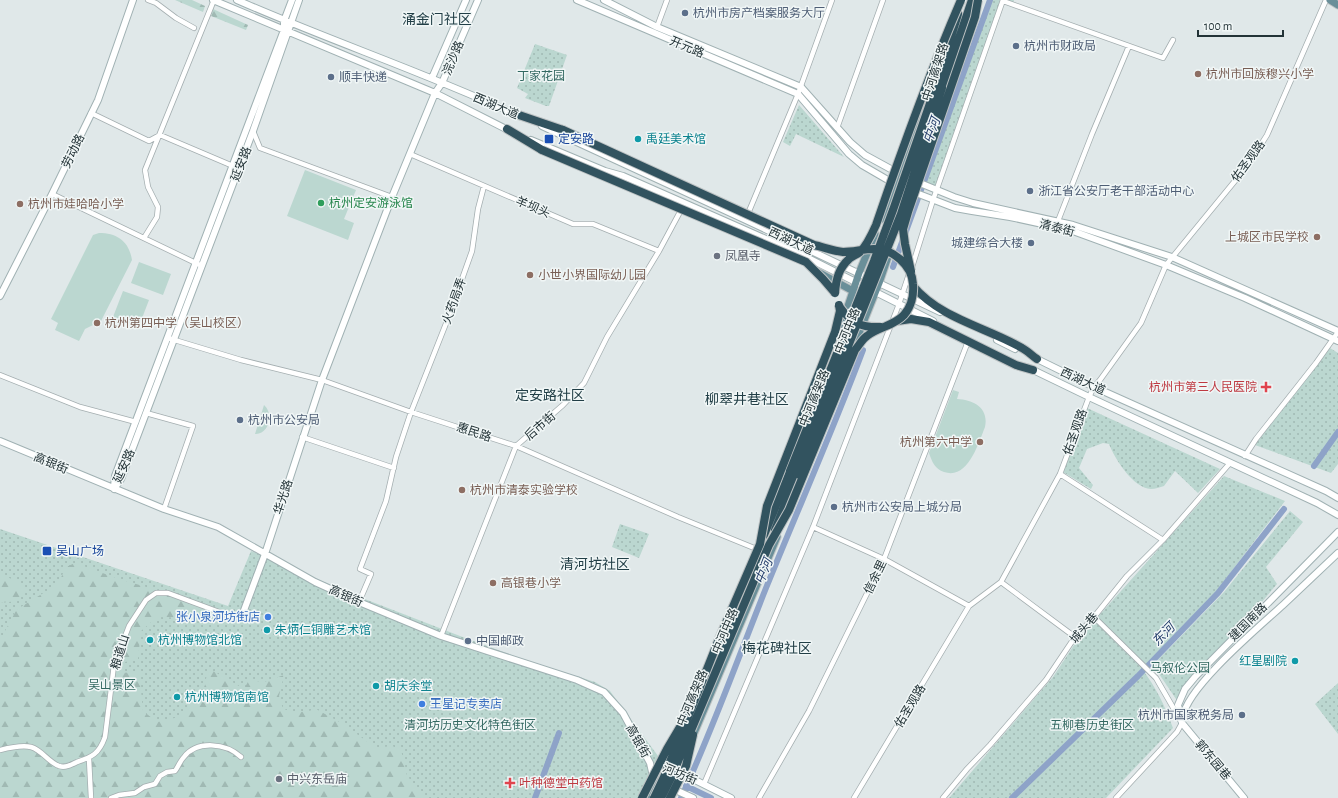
<svg xmlns="http://www.w3.org/2000/svg" width="1338" height="798" viewBox="0 0 1338 798" font-family="'Alegreya Sans','Noto Sans SC',sans-serif">
	<style>
		.grass { fill: url(#grass-dots) }
		.forest { fill: url(#forest-firs) }
		.garden { fill: #bbd7d0 }
		.lines { fill: none; stroke-linecap: round; stroke-linejoin: round }
		.canal { stroke: #8ea3c8; stroke-width: 6 }
		.street-casing { stroke: #a4aeb0; stroke-width: 6 }
		.secondary-casing { stroke: #a0b1b3; stroke-width: 8 }
		.primary-casing { stroke: #bdc2c3; stroke-width: 9 }
		.highway-casing { stroke: #bdc2c3; stroke-width: 10 }
		.street { stroke: #fff; stroke-width: 4.5 }
		.secondary { stroke: #fff; stroke-width: 6 }
		.primary { stroke: #6a8f99; stroke-width: 7 }
		.highway { stroke: #32535f; stroke-width: 8 }
		.highway-bridge-casing { stroke: #bdc2c3; stroke-width: 10; stroke-linecap: butt }
		.highway-bridge { stroke: #32535f; stroke-width: 8 }
		.service-dot { fill: #5c6f8a; stroke: #f0f6f6; stroke-width: 1.5 }
		.education-dot { fill: #8d6e63; stroke: #f0f6f6; stroke-width: 1.5 }
		.transit-dot { fill: #1a4fb4; stroke: #f0f6f6; stroke-width: 1.5 }
		.culture-dot { fill: #0f9aa8; stroke: #f0f6f6; stroke-width: 1.5 }
		.leisure-dot { fill: #2e9e5b; stroke: #f0f6f6; stroke-width: 1.5 }
		.worship-dot { fill: #6b7280; stroke: #f0f6f6; stroke-width: 1.5 }
		.health-dot { fill: #e0444e; stroke: #f0f6f6; stroke-width: 1.5 }
		.shop-dot { fill: #3f7fe0; stroke: #f0f6f6; stroke-width: 1.5 }
		.labels { text-anchor: middle; stroke-width: 3; stroke-linejoin: round; paint-order: stroke }
		.service-label { font-size: 12px; fill: #4e5e75; stroke: #f0f6f6; text-anchor: start }
		.street-label { font-size: 12px; fill: #233337; stroke: #f0f6f6 }
		.education-label { font-size: 12px; fill: #785e54; stroke: #f0f6f6; text-anchor: start }
		.park-label { font-size: 12px; fill: #326861; stroke: #f0f6f6 }
		.transit-label { font-size: 12px; fill: #164399; stroke: #f0f6f6; text-anchor: start }
		.culture-label { font-size: 12px; fill: #0d838f; stroke: #f0f6f6; text-anchor: start }
		.leisure-label { font-size: 12px; fill: #27864d; stroke: #f0f6f6; text-anchor: start }
		.worship-label { font-size: 12px; fill: #5b616d; stroke: #f0f6f6; text-anchor: start }
		.health-label { font-size: 12px; fill: #be3a42; stroke: #f0f6f6; text-anchor: end }
		.shop-label { font-size: 12px; fill: #366cbe; stroke: #f0f6f6; text-anchor: end }
		.water-label { font-size: 13px; font-style: italic; fill: #253e6b; stroke: #f0f6f6 }
		.quarter-label { font-size: 14px; fill: #213e46; stroke: #f0f6f6 }
	</style>
	<defs>
		<pattern id="grass-dots" width="8" height="8" patternUnits="userSpaceOnUse"><rect width="8" height="8" fill="#bbd7d0"/><path d="M2 2h.1M6 6h.1" fill="none" stroke="#a0b9b3" stroke-width="1.8" stroke-linecap="round"/></pattern>
		<pattern id="forest-firs" width="22" height="20" patternUnits="userSpaceOnUse"><rect width="22" height="20" fill="#bbd7d0"/><path d="M5 1l3.5 6h-7zM16 11l3.5 6h-7z" fill="#a0b9b3"/></pattern>
	</defs>
	<rect width="100%" height="100%" fill="#e0e8e9"/>
	<path class="grass" d="M989,0H1014L1013,4L1003,1L936,190L918,181Z
		M535,44L567,55L549,106H546L525,98L528,94L517,88Z
		M799,105L844,157L796,134L790,146L783,142Z
		M1330,348L1338,353V464L1331,473L1255,445L1316,363Z
		M1087,408L1220,469L1198,493L1175,471L1164,486C1160,487 1155,489 1151,489C1133,488 1115,459 1109,444L1103,443L1087,449L1079,468L1093,485L1091,489L1063,472Z
		M1224,476L1285,501L1215,593L1142,669C1157,689 1164,704 1173,728L1106,798H949L1053,677L1078,639Z
		M1290,511L1303,522L1266,567L1277,584L1178,702L1153,665L1224,592Z
		M620,524L649,534L639,558L612,547Z
		M0,529L228,606L251,551L357,596L460,636L522,659L595,682L610,691L661,760L638,798H0Z
		M1338,683V734L1315,704Z"/>
	<path class="forest" d="M175,0H192L205,6L203,12Z
		M213,9L248,25L246,30L211,16Z
		M75,563L119,579L153,589L174,593L238,619L157,617L141,631L138,659L125,662L120,673L139,672L143,711L157,722L179,717L198,701L205,685L208,668L244,689L249,680L264,682L284,675L279,696L283,709C296,713 304,713 316,709L343,724L376,748L392,746L401,750L407,776L426,798H0V636L3,635L16,610L58,584L66,567Z
		M0,574L14,580L26,589L17,601L0,603Z"/>
	<path class="garden" d="M305,170L356,190L344,219L354,223L348,240L287,216Z
		M99,233C117,233 129,241 132,260L101,321L85,329L79,341L55,330L58,323L51,319L93,235Z
		M139,262L171,274L163,295L131,283Z
		M123,291L149,300L139,326L113,317Z
		M953,390L959,392L957,399C974,400 989,408 985,427C978,444 968,480 944,472C935,469 932,462 929,453Z
		M264,405C274,413 269,435 255,434Z"/>
	<g class="lines">
		<path class="canal" d="M893,267L990,0
			M1314,466L1338,432
			M686,786L711,798
			M535,798L559,733
			M681,798C713,729 738,658 766,588C798,509 833,430 863,350
			M1012,798L1138,676L1218,593L1284,509"/>
		<g class="street-casing">
			<path id="street" d="M148,0L156,3L176,18L194,28
				M1003,1L1163,58L1173,40
				M657,27L667,0
				M91,113L149,141L160,135L233,166
				M837,128L883,0
				M253,131L260,148L392,197
				M410,154L573,224H593L659,251
				M52,194L202,266
				M747,216L798,94L832,0
				M1058,221L1092,134L1129,46
				M144,238L157,217L158,207L148,187L145,170L214,0
				M912,267L933,200L1003,0
				M168,338L241,360L322,380L411,412L516,446L678,517L759,550
				M0,375L80,407L136,422
				M146,413L193,426L164,509
				M302,437L394,468
				M1245,456L1256,439L1316,363L1338,332
				M1060,474L1163,540
				M813,527L884,559L969,606
				M1001,582L1075,637
				M359,602L371,574L360,569L386,501L396,457L411,412L447,321L472,251L478,209L484,186
				M1094,617L1156,678L1182,723L1177,732L1116,798
				M441,636L516,446L563,405L584,383L607,337L659,251L681,210
				M0,750C8,748 22,745 31,747C42,750 48,762 59,766C65,768 71,765 77,762C92,757 99,754 105,737L114,665L129,626L146,600L156,593H168L230,616H236L243,613
				M89,759L91,798
				M704,784L813,527L899,304L909,274
				M111,798L119,795L135,793L144,787L155,784L160,776L167,772L175,771C178,767 180,761 184,757C197,740 226,743 241,757
				M759,798L809,711L884,559L967,344
				M854,798L969,606L1001,582L1060,474L1089,397L1094,387L1100,380L1141,323L1166,265L1248,165L1267,135L1326,0
				M943,798L967,769L990,745L1046,680L1075,637L1094,617L1127,576L1163,540L1230,463"/>
		</g>
		<g class="secondary-casing">
			<path id="secondary" d="M213,0L435,93L510,131
				M237,0C330,41 427,73 519,116
				M577,0L798,94L849,154L862,165L893,183
				M604,0L657,27L801,87L850,142L865,155L898,173
				M432,78L466,0
				M542,126L746,220L940,312
				M531,140L605,171L623,176L802,255L933,321
				M915,181L954,197L973,203L1073,225L1172,257L1338,331
				M911,191L955,208L972,211L1010,217L1070,230L1166,265L1245,298L1338,341
				M0,296L52,194L98,100L133,0
				M997,340L1015,349
				M1035,358L1094,387L1326,491L1338,498
				M1029,368L1089,397L1317,503L1338,515
				M0,441L164,509L218,527L315,582L359,602L441,636L577,680L604,692L623,713L650,763L652,772L656,777
				M114,487L115,476L284,30V21L292,0
				M114,489L121,479L253,131L299,0
				M243,613L265,554L322,380L392,197L435,93L442,83L478,0
				M1183,717C1186,688 1260,626 1283,605C1301,588 1320,570 1338,553
				M679,772L731,798
				M671,788L693,798
				M1244,798L1182,723L1178,705L1185,689L1195,677L1338,532"/>
		</g>
		<g class="primary-casing">
			<path id="primary" d="M1330,0L1338,5
				M882,219L896,184L939,64
				M818,272L853,291
				M851,353L879,283L890,251
				M818,385L841,327L859,273L875,234
				M691,740L777,537
				M649,798L666,762
				M665,798L687,751"/>
		</g>
		<g class="highway-casing">
			<path id="highway" d="M936,86L958,14
				M942,88L972,0
				M516,114L563,130
				M507,129L542,150
				M913,286C941,319 986,327 1022,348C1028,351 1032,356 1037,359
				M897,321L911,319L929,322L1016,365L1033,370
				M775,530L797,474
				M764,535L790,471"/>
		</g>
		<use href="#street" class="street"/>
		<use href="#secondary" class="secondary"/>
		<use href="#primary" class="primary"/>
		<use href="#highway" class="highway"/>
		<g class="highway-bridge-casing">
			<path id="highway-bridge" d="M563,130L814,245C823,247 834,251 843,252C854,252 863,249 874,249C893,249 912,265 913,284C914,295 911,307 904,315C894,326 878,327 867,336C862,339 859,346 855,350L789,510L769,545L671,778L661,798
				M542,150L806,262L823,279L835,293
				M911,271L905,244L903,229L908,212L975,17L978,0
				M835,293C836,279 839,268 849,259C852,256 856,255 860,252C867,245 872,234 876,225C902,149 929,74 961,0
				M839,306C851,323 861,328 881,327
				M790,471L874,261L893,210L936,86
				M797,474L901,214L942,88
				M642,798L667,749L680,727
				M654,798L664,777L719,639L760,544L767,506L835,332L840,311L839,305
				M670,798L686,766L693,735"/>
		</g>
		<use href="#highway-bridge" class="highway-bridge"/>
	</g>
	<g class="service-dot">
		<circle cx="685" cy="13" r="4"/>
		<circle cx="1016" cy="46" r="4"/>
		<circle cx="331" cy="77" r="4"/>
		<circle cx="1030" cy="191" r="4"/>
		<circle cx="1031" cy="243" r="4"/>
		<circle cx="240" cy="420" r="4"/>
		<circle cx="834" cy="507" r="4"/>
		<circle cx="468" cy="641" r="4"/>
		<circle cx="1242" cy="715" r="4"/>
	</g>
	<g class="education-dot">
		<circle cx="1198" cy="74" r="4"/>
		<circle cx="20" cy="204" r="4"/>
		<circle cx="1317" cy="237" r="4"/>
		<circle cx="530" cy="275" r="4"/>
		<circle cx="97" cy="323" r="4"/>
		<circle cx="980" cy="442" r="4"/>
		<circle cx="462" cy="490" r="4"/>
		<circle cx="493" cy="583" r="4"/>
	</g>
	<g class="transit-dot">
		<rect x="544" y="134" width="10" height="10" rx="2"/>
		<rect x="42" y="546" width="10" height="10" rx="2"/>
	</g>
	<g class="culture-dot">
		<circle cx="638" cy="139" r="4"/>
		<circle cx="267" cy="630" r="4"/>
		<circle cx="150" cy="640" r="4"/>
		<circle cx="1295" cy="661" r="4"/>
		<circle cx="376" cy="686" r="4"/>
		<circle cx="177" cy="697" r="4"/>
	</g>
	<circle class="leisure-dot" cx="321" cy="203" r="4"/>
	<g class="worship-dot">
		<circle cx="717" cy="256" r="4"/>
		<circle cx="279" cy="779" r="4"/>
	</g>
	<g class="health-dot">
		<path d="M1264 381h4v4h4v4h-4v4h-4v-4h-4v-4h4z"/>
		<path d="M508 777h4v4h4v4h-4v4h-4v-4h-4v-4h4z"/>
	</g>
	<g class="shop-dot">
		<circle cx="268" cy="617" r="4"/>
		<circle cx="422" cy="704" r="4"/>
	</g>
	<g class="labels">
		<g class="service-label">
			<text x="693" y="17">杭州市房产档案服务大厅</text>
			<text x="1024" y="50">杭州市财政局</text>
			<text x="339" y="81">顺丰快递</text>
			<text x="1038" y="195">浙江省公安厅老干部活动中心</text>
			<text x="1023" y="247" text-anchor="end">城建综合大楼</text>
			<text x="248" y="424">杭州市公安局</text>
			<text x="842" y="511">杭州市公安局上城分局</text>
			<text x="476" y="645">中国邮政</text>
			<text x="1234" y="719" text-anchor="end">杭州市国家税务局</text>
		</g>
		<g class="street-label">
			<text transform="translate(687 47) rotate(23)" y="4">开元路</text>
			<text transform="translate(453 58) rotate(-67)" y="4">浣沙路</text>
			<text transform="translate(935 72) rotate(-72)" y="4">中河高架路</text>
			<text transform="translate(496 106) rotate(23)" y="4">西湖大道</text>
			<text transform="translate(73 151) rotate(-64)" y="4">劳动路</text>
			<text transform="translate(1248 161) rotate(-54)" y="4">佑圣观路</text>
			<text transform="translate(241 164) rotate(-69)" y="4">延安路</text>
			<text transform="translate(533 207) rotate(23)" y="4">羊坝头</text>
			<text transform="translate(1057 228) rotate(14)" y="4">清泰街</text>
			<text transform="translate(791 241) rotate(25)" y="4">西湖大道</text>
			<text transform="translate(454 301) rotate(-70)" y="4">火药局弄</text>
			<text transform="translate(847 331) rotate(-68)" y="4">中河中路</text>
			<text transform="translate(1083 381) rotate(25)" y="4">西湖大道</text>
			<text transform="translate(814 398) rotate(-68)" y="4">中河高架路</text>
			<text transform="translate(540 426) rotate(-41)" y="4">后市街</text>
			<text transform="translate(474 432) rotate(18)" y="4">惠民路</text>
			<text transform="translate(1075 432) rotate(-70)" y="4">佑圣观路</text>
			<text transform="translate(51 463) rotate(23)" y="4">高银街</text>
			<text transform="translate(124 466) rotate(-66)" y="4">延安路</text>
			<text transform="translate(283 497) rotate(-72)" y="4">华光路</text>
			<text transform="translate(875 577) rotate(-64)" y="4">信余里</text>
			<text transform="translate(346 596) rotate(24)" y="4">高银街</text>
			<text transform="translate(1248 622) rotate(-45)" y="4">建国南路</text>
			<text transform="translate(1084 628) rotate(-50)" y="4">城头巷</text>
			<text transform="translate(725 631) rotate(-67)" y="4">中河中路</text>
			<text transform="translate(120 652) rotate(-73)" y="4">粮道山</text>
			<text transform="translate(692 698) rotate(-67)" y="4">中河高架路</text>
			<text transform="translate(910 706) rotate(-59)" y="4">佑圣观路</text>
			<text transform="translate(638 741) rotate(61)" y="4">高银街</text>
			<text transform="translate(1213 760) rotate(50)" y="4">郭东园巷</text>
			<text transform="translate(680 774) rotate(23)" y="4">河坊街</text>
		</g>
		<g class="education-label">
			<text x="1206" y="78">杭州市回族穆兴小学</text>
			<text x="28" y="208">杭州市娃哈哈小学</text>
			<text x="1309" y="241" text-anchor="end">上城区市民学校</text>
			<text x="538" y="279">小世小界国际幼儿园</text>
			<text x="105" y="327">杭州第四中学（吴山校区）</text>
			<text x="972" y="446" text-anchor="end">杭州第六中学</text>
			<text x="470" y="494">杭州市清泰实验学校</text>
			<text x="501" y="587">高银巷小学</text>
		</g>
		<g class="park-label">
			<text x="541" y="80">丁家花园</text>
			<text x="1180" y="672">马叙伦公园</text>
			<text x="112" y="689">吴山景区</text>
			<text x="470" y="729">清河坊历史文化特色街区</text>
			<text x="1092" y="729">五柳巷历史街区</text>
		</g>
		<g class="transit-label">
			<text x="558" y="143">定安路</text>
			<text x="56" y="555">吴山广场</text>
		</g>
		<g class="culture-label">
			<text x="646" y="143">禹廷美术馆</text>
			<text x="275" y="634">朱炳仁铜雕艺术馆</text>
			<text x="158" y="644">杭州博物馆北馆</text>
			<text x="1287" y="665" text-anchor="end">红星剧院</text>
			<text x="384" y="690">胡庆余堂</text>
			<text x="185" y="701">杭州博物馆南馆</text>
		</g>
		<g class="leisure-label">
			<text x="329" y="207">杭州定安游泳馆</text>
		</g>
		<g class="worship-label">
			<text x="725" y="260">凤凰寺</text>
			<text x="287" y="783">中兴东岳庙</text>
		</g>
		<g class="health-label">
			<text x="1257" y="391">杭州市第三人民医院</text>
			<text x="519" y="787" text-anchor="start">叶种德堂中药馆</text>
		</g>
		<g class="shop-label">
			<text x="260" y="621">张小泉河坊街店</text>
			<text x="430" y="708" text-anchor="start">王星记专卖店</text>
		</g>
		<g class="water-label">
			<text transform="translate(931 130) rotate(-70)" y="5">中河</text>
			<text transform="translate(763 571) rotate(-68)" y="5">中河</text>
			<text transform="translate(1163 634) rotate(-46)" y="5">东河</text>
		</g>
		<g class="quarter-label">
			<text x="437" y="24">涌金门社区</text>
			<text x="550" y="400">定安路社区</text>
			<text x="747" y="404">柳翠井巷社区</text>
			<text x="595" y="569">清河坊社区</text>
			<text x="777" y="653">梅花碑社区</text>
		</g>
	</g>
	<path d="M1198 30v6h85v-6" fill="none" stroke="#233337" stroke-width="2"/>
	<text x="1204" y="30" font-size="12" fill="#233337" stroke="#f0f6f6" stroke-width="3" paint-order="stroke">100 m</text>
</svg>
